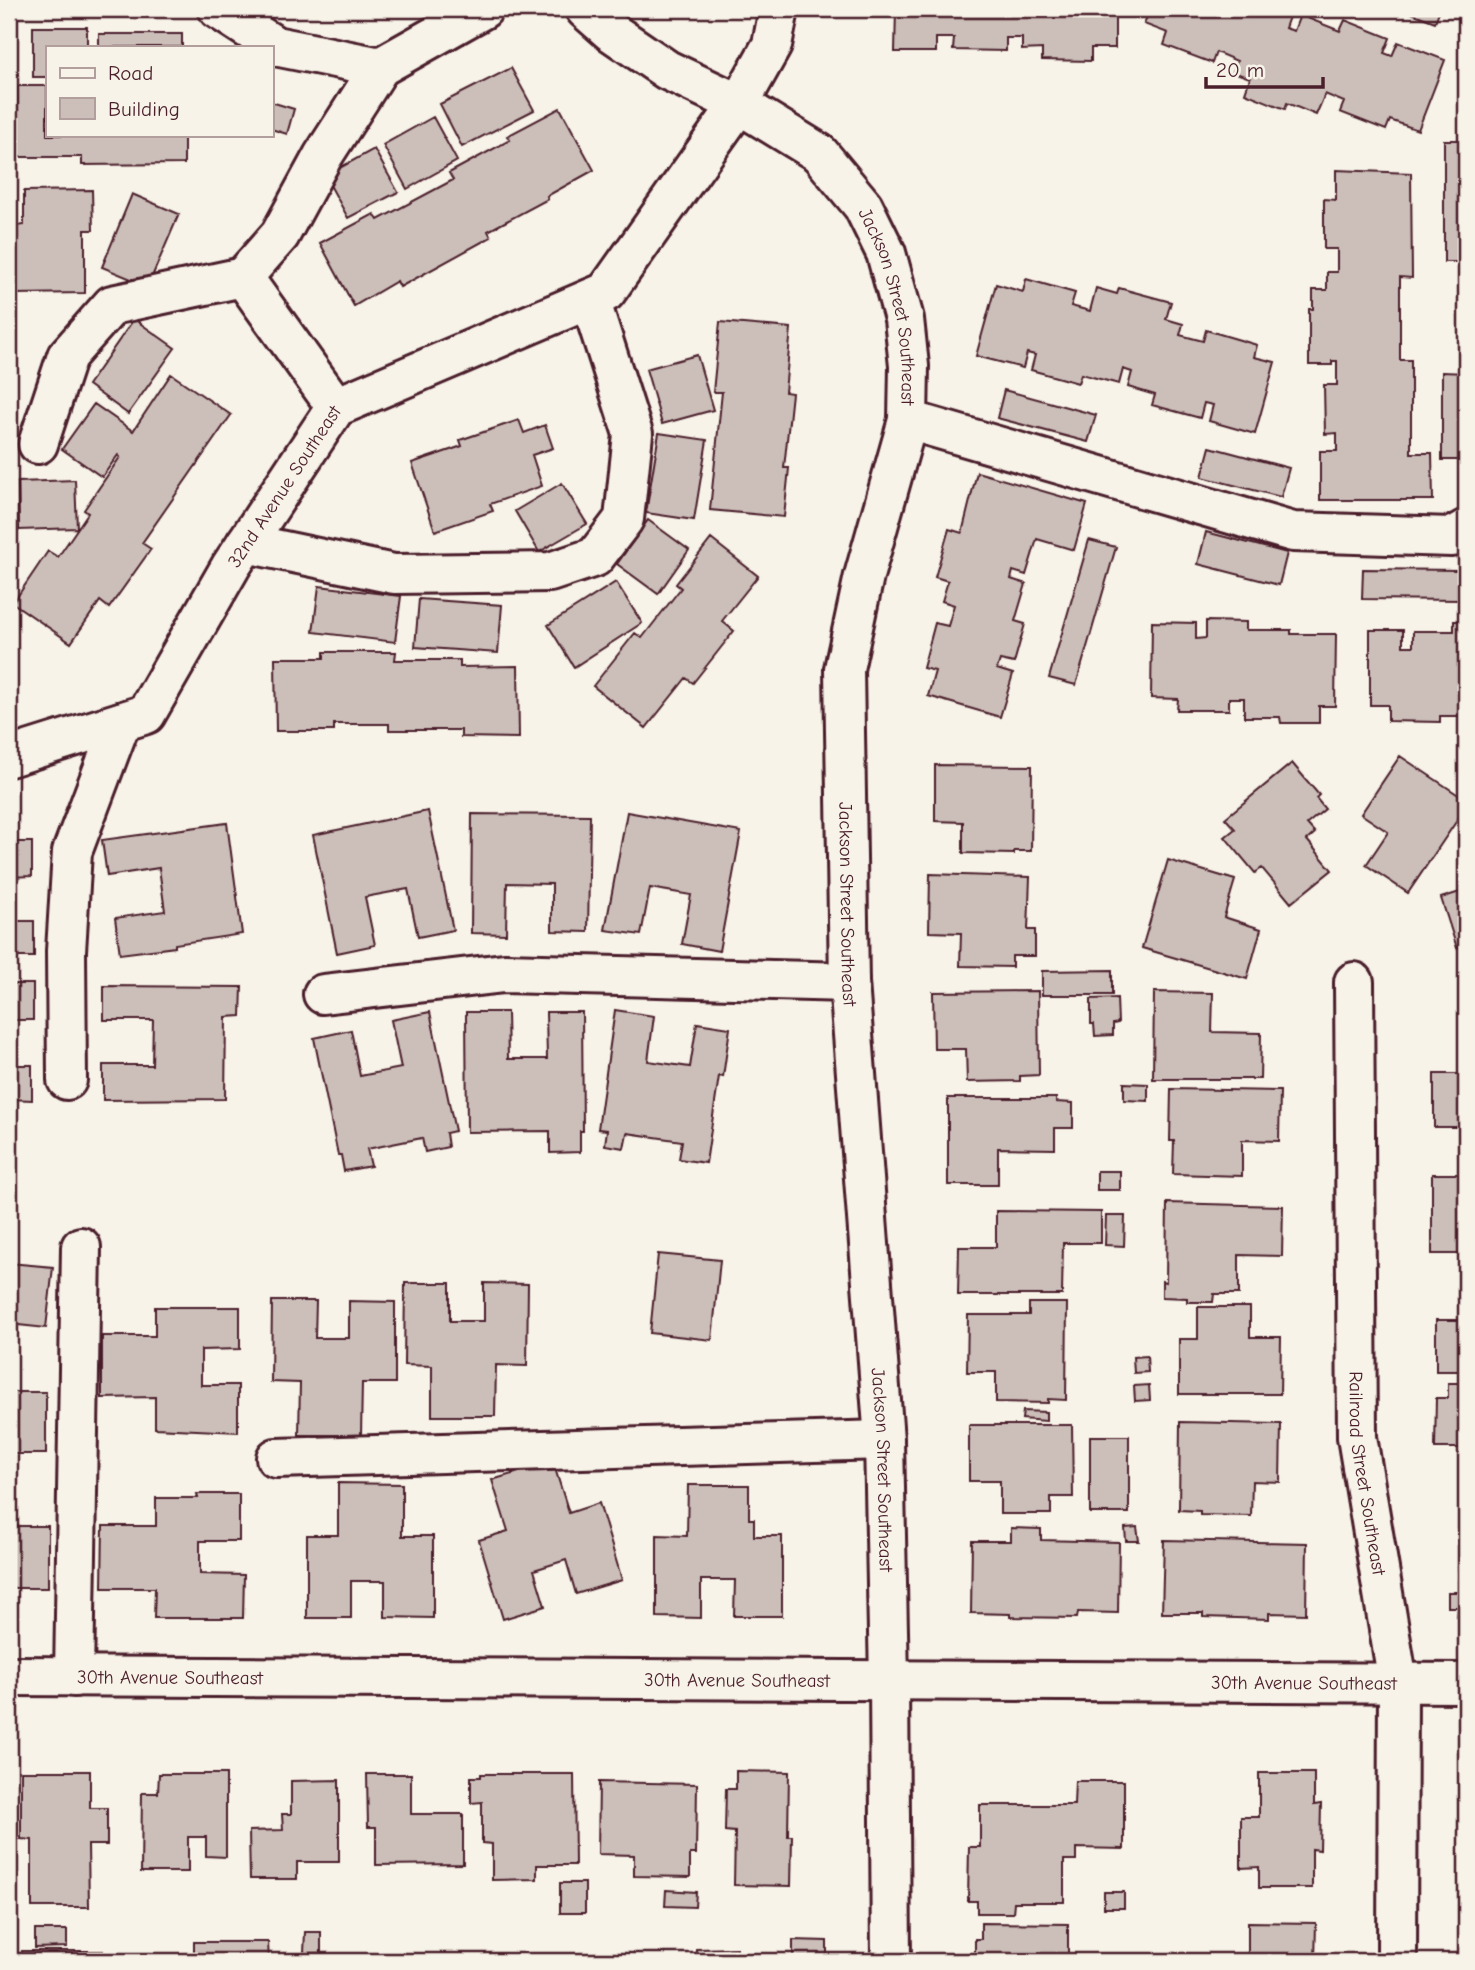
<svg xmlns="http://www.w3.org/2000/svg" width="1475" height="1970" viewBox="0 0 1475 1970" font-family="'Comic Neue',sans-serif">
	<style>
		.building { fill: #ccbfb9; stroke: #4a1f2b; stroke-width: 2 }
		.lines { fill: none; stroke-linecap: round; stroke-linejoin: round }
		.minor-casing { stroke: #4a1f2b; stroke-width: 44 }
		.minor { stroke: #f7f3e8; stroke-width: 38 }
		.labels { text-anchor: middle; stroke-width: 6; stroke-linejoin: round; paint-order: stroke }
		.street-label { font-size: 19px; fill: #4a1f2b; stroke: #f7f3e8 }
	</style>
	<rect width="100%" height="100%" fill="#f7f3e8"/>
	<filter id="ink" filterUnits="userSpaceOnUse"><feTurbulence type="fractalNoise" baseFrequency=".0143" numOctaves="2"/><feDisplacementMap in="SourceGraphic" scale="14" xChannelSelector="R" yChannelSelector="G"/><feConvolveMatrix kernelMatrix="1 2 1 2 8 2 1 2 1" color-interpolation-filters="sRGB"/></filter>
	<g filter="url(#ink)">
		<path class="building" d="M896,9H1115V48H1091V61L1042,60V49L1022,50V38H1006V51L953,50L954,38H936V52H895Z
			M1150,9H1285L1291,11L1285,28L1294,31L1300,15L1340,31L1345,20L1390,38L1384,53L1392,56L1398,42L1445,60L1418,130L1390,120L1386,130L1340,112L1344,102L1325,94L1316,115L1287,103L1285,109L1245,93L1250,78L1233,72L1237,61L1216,52L1212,63L1164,45L1168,33L1144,24Z
			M1401,9H1440L1435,22Z
			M33,27H87V47H47V77H33Z
			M99,34H182V47H99Z
			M511,68L534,110L462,147L440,104Z
			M17,86H47V135H184V164L82,165V157H18Z
			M271,102L294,109L287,134L271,129Z
			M560,108L594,170L547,196L548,199L488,231L491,237L400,287L397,281L354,306L320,243L374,214L378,220L453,180L449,173L510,140L507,136Z
			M433,117L457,161L407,189L383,145Z
			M1444,140H1466V262H1444Z
			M374,149L398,192L348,218L325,176Z
			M1336,170L1411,173L1412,278L1400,277V360H1411V453H1432L1433,500H1320V451H1337V433L1325,434L1324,385H1337V361H1332V365H1309V309H1313V290H1327V272H1337V249H1324V199L1336,200Z
			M92,190L93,230H85V293L14,294L13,226L24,225V191Z
			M132,194L179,214L148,286L102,267Z
			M1026,279L1075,293L1071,306L1090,311L1096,288L1117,294L1119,288L1171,302L1166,319L1183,324L1180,335L1203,341L1206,330L1257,345L1254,357L1275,362L1255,434L1209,421L1213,405L1204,403L1200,418L1152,405L1155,395L1128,387L1132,372L1123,369L1119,384L1081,374L1078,383L1031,370L1035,355L1027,353L1023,368L976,356L996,284L1023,292Z
			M134,319L175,348L128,414L88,385Z
			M720,322L791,328L785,392L792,393L784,468H789L784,517L710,510L722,392H713Z
			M697,355L713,410L662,424L646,369Z
			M1442,372L1466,373V460H1442Z
			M171,374L231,415L142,543L151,549L109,608L100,601L71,643L13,603L48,551L58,557L88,513L84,510L120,457L118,455L102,477L62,449L94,404L133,431Z
			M1004,390L1096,415L1088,442L997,418Z
			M519,420L524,433L545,425L553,448L532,455L542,486L490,504L493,511L435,531L412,463L462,446L460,440Z
			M659,433L707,440L694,520L646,513Z
			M1210,447L1289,468L1281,497L1202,477Z
			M977,472L1087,504L1074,550L1037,539L1026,575L1013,571L1011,579L1026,584L1015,621L1025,624L1014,663L1000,660L997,669L1013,674L1000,717L928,696L935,671L923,668L935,623L948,626L954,605L942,601L948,581L935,577L949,529L962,533Z
			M75,480L77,528L19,530L18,482Z
			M562,483L587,524L539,552L515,511Z
			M648,520L689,550L658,594L617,564Z
			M1206,532L1287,553L1279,585L1198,564Z
			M711,539L758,576L722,621L734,631L693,683L686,678L646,728L593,686L635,633L642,638L681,588L676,584Z
			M1089,540L1116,547L1076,685L1049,678Z
			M1363,569L1461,570V600L1362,599Z
			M616,582L642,623L574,667L548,625Z
			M319,586L401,596L395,642L313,632Z
			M419,599L502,605L498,653L415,647Z
			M1206,621L1246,622V630H1291V634H1336L1335,706H1319V723H1281L1280,717H1244V698H1229V710H1177L1178,699L1151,698L1152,622L1196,623V639L1206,638Z
			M1454,621H1466V697H1462V716H1440V722L1388,721V705H1370V630H1403V646H1413V631H1454Z
			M324,652H396L395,660H460V667L518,666L519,738L461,737V730H389V724H334V731H276L275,658H324Z
			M1400,756L1466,800V807L1408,893L1366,865L1388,832L1361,814Z
			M1292,763L1319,795L1316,798L1325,809L1307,824L1315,833L1307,840L1332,870L1291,903L1262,868L1255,873L1225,837L1235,829L1225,818Z
			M935,765L1032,766L1031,851H1014V854L963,853V822L935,821Z
			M428,811L453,930L418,937L408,889L365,897L375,945L337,953L313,835Z
			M627,812L741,832L719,951L682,944L691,895L650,888L641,935L605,930Z
			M472,814L590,815L588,932L552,931V884L507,883L506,934L471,933Z
			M227,823L242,934L175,944V947L120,954L115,918L165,911L159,868L107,876L102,840Z
			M9,842H32V876L9,877Z
			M1168,860L1235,880L1224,917L1261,929L1247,979L1142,948Z
			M930,874L1030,877L1028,930H1035V956H1012V967L960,966L961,933L929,932Z
			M1466,890V945L1457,948L1441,898Z
			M9,921H34V957H9Z
			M1112,970V995H1042V971Z
			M9,984H33V1020H9Z
			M104,986L242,987L241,1016L226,1017L225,1099L103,1100V1065H152L153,1020H104Z
			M1038,991L1039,1075L1020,1076V1081L967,1082L966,1049H934L933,992Z
			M1154,992L1213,993L1212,1032L1261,1033L1260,1079H1153Z
			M1117,998L1118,1023L1113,1024V1035L1095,1036L1094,1024H1091V999Z
			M615,1010L654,1016L648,1061L690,1067L697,1023L730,1028L723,1077L719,1076L706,1163L679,1159L682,1141L627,1133L624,1148L605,1145L607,1130L598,1129Z
			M430,1012L455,1131L446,1133L448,1147L425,1152L422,1138L367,1149L371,1166L344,1171L341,1155H338L314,1038L351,1030L360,1076L401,1068L391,1020Z
			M466,1012H507L508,1059H547L546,1012H582L583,1131H580V1152L550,1153V1131L467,1132Z
			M9,1065H32V1100L9,1099Z
			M1434,1074H1466V1127H1434Z
			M1124,1083L1148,1084V1101L1124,1100Z
			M1171,1089L1280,1091L1279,1141L1242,1140V1176L1173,1174L1174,1141H1170Z
			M948,1098H1056V1102L1073,1103V1128H1055V1149L998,1148V1185H948Z
			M1097,1171H1120V1190H1097Z
			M1432,1174H1466V1254H1432Z
			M1167,1203L1283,1206L1282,1256L1239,1255V1294H1214L1213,1302H1187V1298L1162,1297V1281L1166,1282Z
			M996,1211L1101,1212V1243H1063L1062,1295H958L959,1247H996Z
			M1106,1216H1125L1124,1246L1105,1245Z
			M658,1254L720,1260L712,1340L650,1333Z
			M9,1263L53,1267L46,1328L9,1324Z
			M405,1283H450V1321H484V1283L528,1284L527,1366L496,1365L495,1416H432V1366L404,1365Z
			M272,1301H316L315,1338H349V1301L395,1302V1383H362L361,1435H299L300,1383L271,1382Z
			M1029,1303H1067L1066,1400L1048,1399V1403L996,1402V1372H967L968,1315H1029Z
			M155,1307H240V1349L201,1350V1385H238V1432L155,1428V1397L102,1398V1336H155Z
			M1198,1307H1250V1337H1281L1280,1394H1179V1339H1198Z
			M1436,1320H1466V1371H1436Z
			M1147,1356L1148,1372L1134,1373L1133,1357Z
			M1448,1383H1466V1448H1435L1436,1398H1448Z
			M1149,1385L1150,1400L1135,1401L1134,1386Z
			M9,1392H46V1454H9Z
			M1023,1411L1046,1412V1421L1022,1419Z
			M1180,1422L1281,1424L1280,1482L1252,1481L1251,1516L1200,1515V1511L1179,1510Z
			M969,1425H1072L1073,1497H1051V1514H1000V1481H969Z
			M1090,1436H1129V1513H1090Z
			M553,1462L569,1513L599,1503L622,1580L576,1594L566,1560L534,1570L545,1606L503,1619L479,1540L508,1531L492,1480Z
			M338,1483L402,1484V1536H433V1618L385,1617V1581H351V1618H307V1535H338Z
			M688,1485H749V1519H754V1536H782V1616H734L735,1580H701V1618L657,1617V1535L687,1536Z
			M197,1494H239V1541H200V1574L244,1575L243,1618H154L155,1588H102L103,1526H156V1498H198Z
			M9,1526H48V1588H9Z
			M1137,1527L1139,1541H1126L1125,1528Z
			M1011,1528L1041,1529V1540L1119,1542L1118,1613L1078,1612L1077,1618L1010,1617V1614L971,1613L972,1541H1011Z
			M1164,1540L1307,1543L1306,1614L1269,1613V1619L1203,1617V1613H1162Z
			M1459,1564H1466V1617L1457,1616L1458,1607H1448V1592H1459Z
			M21,1771H90V1808H107V1845H88L89,1907H32V1840L21,1839Z
			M736,1771L789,1772L788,1836H792L791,1886L734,1885L735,1832L725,1831L726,1789H736Z
			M1259,1773H1314V1805L1321,1804L1320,1850L1312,1849V1888H1259V1867L1241,1868V1817H1259Z
			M159,1774H226V1857L206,1856V1837H188V1872H141L142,1793H158Z
			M367,1774H411V1814H463V1864L376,1865V1827H368Z
			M481,1774H574L575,1865H537V1879L492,1880V1844L482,1843V1802L471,1803V1777H481Z
			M339,1780V1862H297V1879H250L249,1831L283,1830L282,1814H291V1781Z
			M1075,1781H1124V1849L1076,1848V1860H1064V1902H1014L1013,1913H977V1901H968L969,1847H980V1805H1074Z
			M599,1782L697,1784L696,1854H690V1877L634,1876V1855L598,1854Z
			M560,1883H585V1913H560Z
			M666,1890L696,1892L695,1907L665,1906Z
			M1104,1892H1124V1908H1104Z
			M1248,1922L1316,1923L1315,1961H1248Z
			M981,1923L1068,1924V1961H975V1939H981Z
			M35,1930H67V1947L35,1948Z
			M305,1932H321V1953H304Z
			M793,1940L827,1941V1957H793Z
			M194,1942H268L269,1961H194Z
			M737,1948V1961H696V1949Z
			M22,1951H103V1961H21Z"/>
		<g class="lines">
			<g class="minor-casing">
				<g id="minor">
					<path d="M218,9L275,46L380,67L483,9"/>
					<path id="s1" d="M585,9L610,31L667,70L739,104L819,153L863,206L886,253L904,319L909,366L908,420L864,576L844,669L849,982L884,1440L889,1680L891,1961"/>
					<path d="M336,407L243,277L280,235L323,156L380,67"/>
					<path d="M908,420L1293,532L1452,537L1466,529"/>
					<path d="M38,444L67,356L112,305L243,277"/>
					<path d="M246,543L394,574L550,572L595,557L624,519L633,434L590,299"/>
					<path id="s2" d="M9,757L146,714L231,566L336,407L606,292L739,104L772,45L779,9"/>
					<path id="s3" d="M1354,982L1357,1437L1398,1683L1397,1961"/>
					<path d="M323,994L504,973L849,982"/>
					<path d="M67,1080L66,951L72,852L121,722"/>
					<path d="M276,1458L884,1440"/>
					<path id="s4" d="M9,1676L1466,1683"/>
					<path d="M74,1677L81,1247"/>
				</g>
			</g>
			<use href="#minor" class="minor"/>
		</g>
	</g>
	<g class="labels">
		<g class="street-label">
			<text dy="7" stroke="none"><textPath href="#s1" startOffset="450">Jackson Street Southeast</textPath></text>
			<text dy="7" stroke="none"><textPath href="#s2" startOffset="410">32nd Avenue Southeast</textPath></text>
			<text dy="7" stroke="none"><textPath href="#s1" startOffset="1059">Jackson Street Southeast</textPath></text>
			<text dy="7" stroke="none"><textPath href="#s1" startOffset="1626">Jackson Street Southeast</textPath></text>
			<text dy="7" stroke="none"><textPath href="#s3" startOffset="492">Railroad Street Southeast</textPath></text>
			<text dy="7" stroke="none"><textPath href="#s4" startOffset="161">30th Avenue Southeast</textPath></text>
			<text dy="7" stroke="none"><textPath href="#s4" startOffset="728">30th Avenue Southeast</textPath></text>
			<text dy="7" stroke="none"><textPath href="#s4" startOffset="1295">30th Avenue Southeast</textPath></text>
		</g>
	</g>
	<rect width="1475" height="1970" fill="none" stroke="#f7f3e8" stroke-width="35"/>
	<rect x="18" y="18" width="1440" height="1935" fill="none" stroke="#4a1f2b" stroke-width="2.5" filter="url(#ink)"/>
	<rect x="46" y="46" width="228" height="91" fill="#f7f3e8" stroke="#b29e9c" stroke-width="2"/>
	<rect x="60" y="68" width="35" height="10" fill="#f7f3e8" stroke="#b29e9c" stroke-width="2"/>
	<text x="108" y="80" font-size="21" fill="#4a1f2b">Road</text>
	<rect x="60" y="98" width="35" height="21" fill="#ccbfb9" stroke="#b29e9c" stroke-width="2"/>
	<text x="108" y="116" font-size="21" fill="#4a1f2b">Building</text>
	<path d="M1206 77v10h117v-10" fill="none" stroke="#4a1f2b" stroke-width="3.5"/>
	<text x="1216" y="77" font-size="21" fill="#4a1f2b" stroke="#f7f3e8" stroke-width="5" paint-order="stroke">20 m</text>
</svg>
